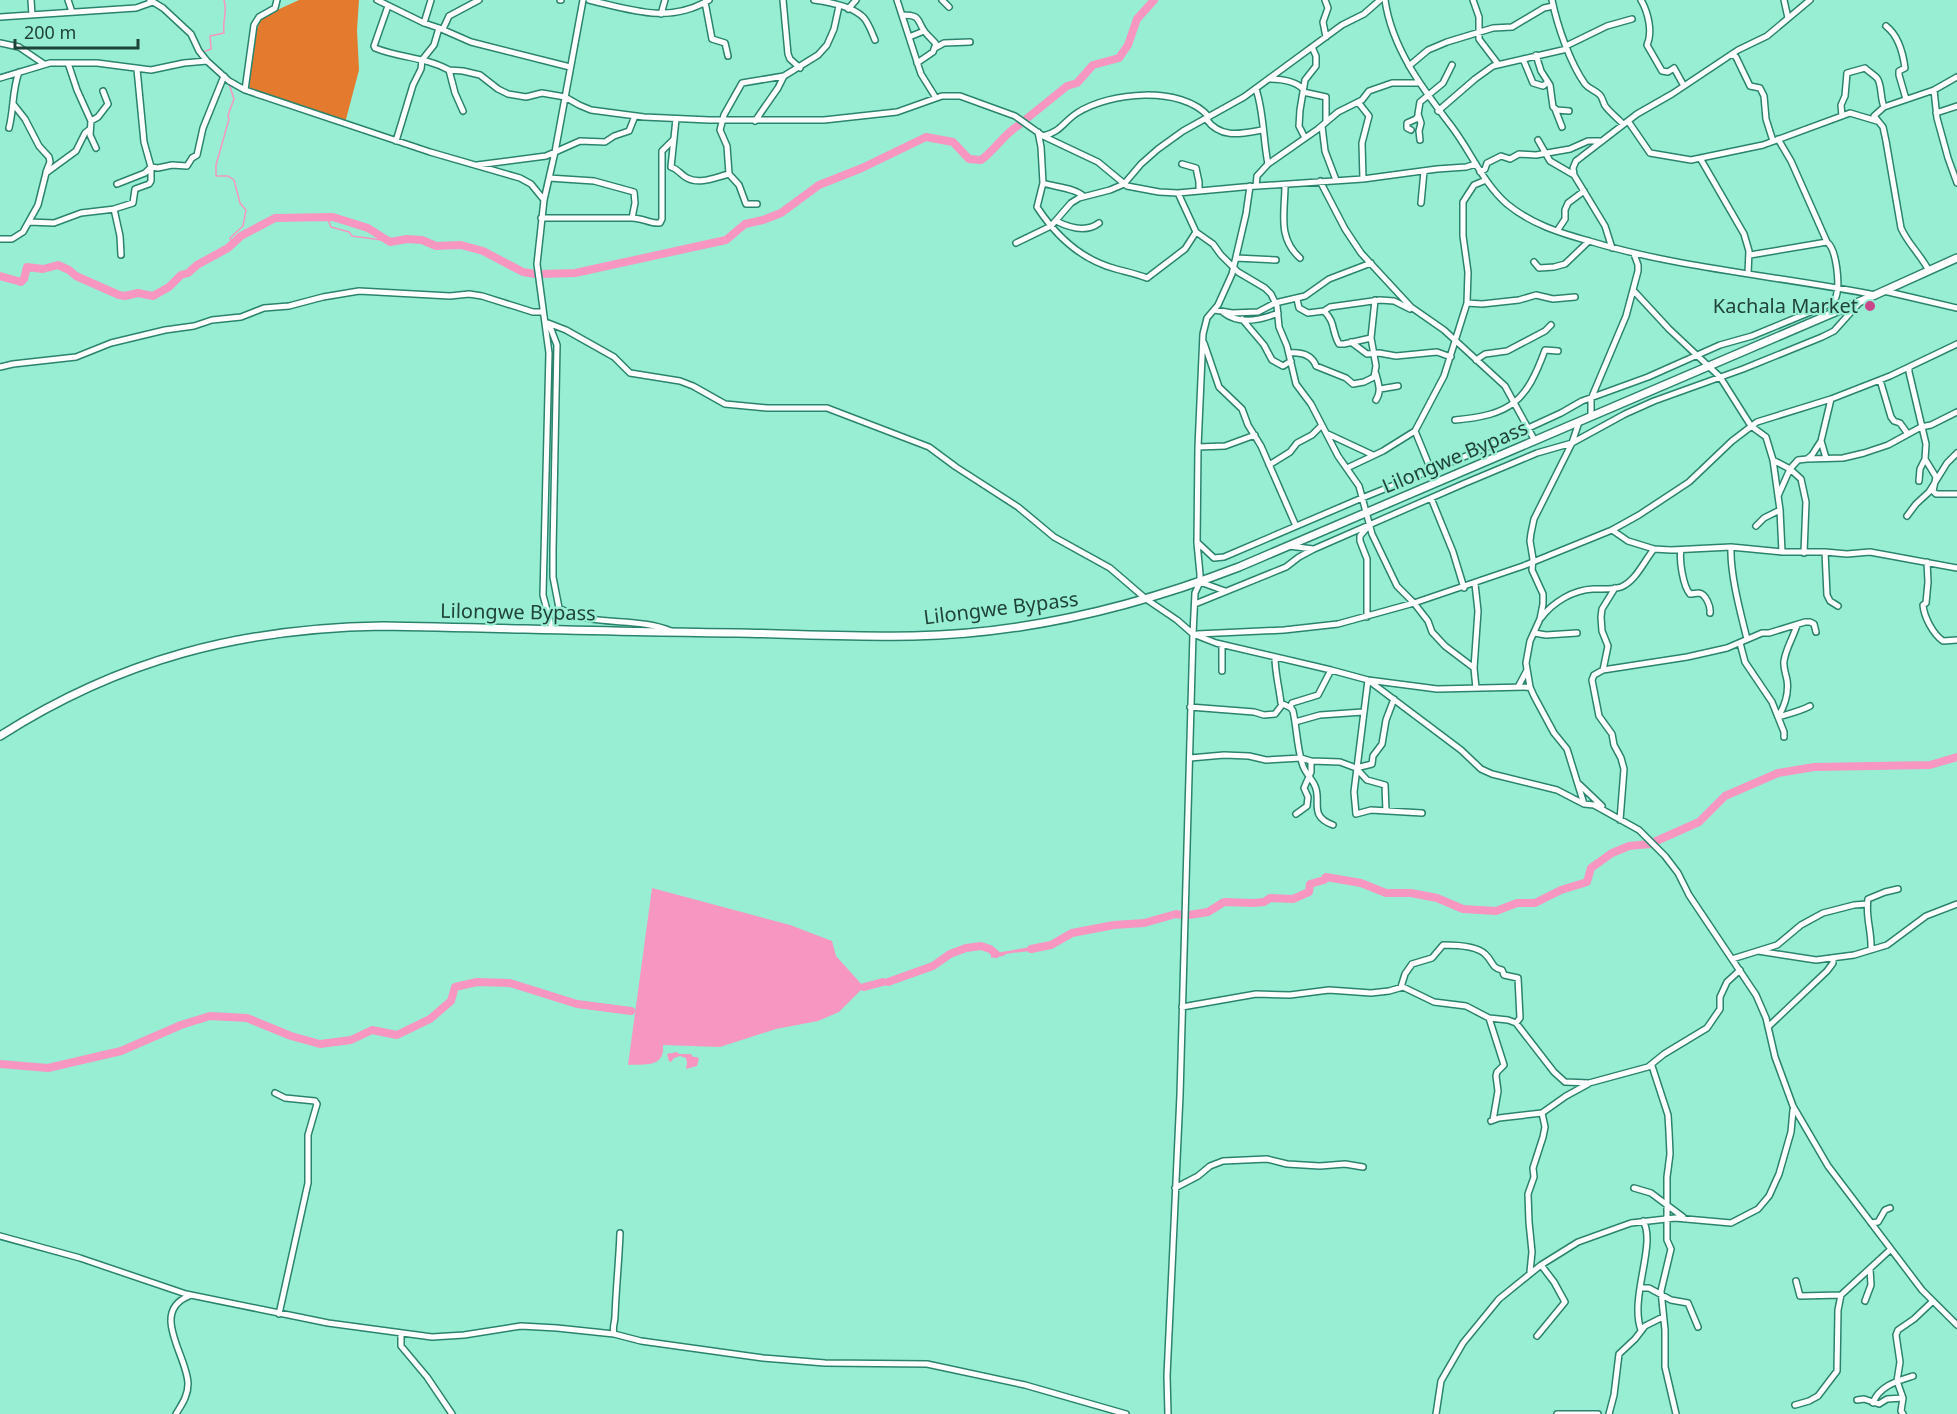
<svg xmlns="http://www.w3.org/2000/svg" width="1957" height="1414" viewBox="0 0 1957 1414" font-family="'Noto Sans',sans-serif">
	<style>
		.forest { fill: #e37a2d }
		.water { fill: #f696c1 }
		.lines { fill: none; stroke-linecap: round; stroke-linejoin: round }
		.stream { stroke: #f696c1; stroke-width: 1.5 }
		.river { stroke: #f696c1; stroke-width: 8 }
		.minor-casing { stroke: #2a846d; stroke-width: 8 }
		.major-casing { stroke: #2a846d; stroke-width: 10 }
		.minor { stroke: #fff; stroke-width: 5 }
		.major { stroke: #fff; stroke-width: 7 }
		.poi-dot { fill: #ca468a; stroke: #98eed3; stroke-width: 2 }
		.labels { text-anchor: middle; stroke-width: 4.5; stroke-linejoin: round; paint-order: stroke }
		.poi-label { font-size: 20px; fill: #1f4338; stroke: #98eed3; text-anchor: end }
		.street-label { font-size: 20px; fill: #1f4338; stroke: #98eed3 }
	</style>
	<rect width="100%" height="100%" fill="#98eed3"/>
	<path class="forest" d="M299,0H359L357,30L359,70L345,123C313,112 282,99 249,90L254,36L262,17Z"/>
	<path class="water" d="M652,888L790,925L832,941L836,956L864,987L839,1012L818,1021L776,1029L720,1047L663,1045C665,1068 645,1064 628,1065Z
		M1036,946H1040L1039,949C1028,952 1017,952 1006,954L1003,956L991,958V951L984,948H991L996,953Z
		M677,1052L679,1054H691L693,1057H697L699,1059L697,1066L686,1069L687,1063L686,1058L680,1056L674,1058L671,1062L669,1061L667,1054Z"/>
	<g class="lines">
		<path class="stream" d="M203,52L211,49L210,36L224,33C222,19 228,14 224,0
			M229,84L234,99L228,115L229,119L216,165V176H228L234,180L240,203L246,210L243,226L230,238L232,245
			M327,218L331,227L349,232L352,236L389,241"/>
		<path class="river" d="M1025,120L1067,86L1077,83L1093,65L1119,58L1128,45L1137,19L1154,0
			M540,274L575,273L726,240L745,224L763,220L781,213L819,185L862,168L926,137L953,142L969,159L981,160C995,150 1004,134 1019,125
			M0,276L21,282L24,279L27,267L43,269L58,265L69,270L76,276L119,295L125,296L138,293L153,296L169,287L181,275L188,273L197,265L228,248L241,236L275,218L333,217L368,228L390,242L407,239L422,240L436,246L461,245L483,251L523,272L535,274
			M1654,842L1699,822L1725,796L1778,773L1814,767L1930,765L1957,757
			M1189,915L1208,912L1224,902L1253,903L1264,902L1270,898L1293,899L1309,892L1310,884L1324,880L1326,877L1361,883L1386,893H1411L1437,898L1463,909L1496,911L1517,903H1535L1561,890L1587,882L1591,868L1612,853L1629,846L1650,844
			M1031,949L1051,945L1072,933L1114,925L1144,923L1176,914L1182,915
			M888,982L933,966L950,954L966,948L981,946L990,949L996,954
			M864,987L883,982
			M0,1064L48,1068L121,1051L181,1025L210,1016L247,1018L291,1036L320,1044L351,1040L372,1030L397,1035L430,1019L451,1001L455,987L477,982L510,983L577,1004L631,1011"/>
		<g class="minor-casing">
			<path id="minor" d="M31,0L32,15
				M68,0L72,12
				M150,0L163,8L191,34L199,51L207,61L229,81L245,90L430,152L520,178L531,184L544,200
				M377,0L424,23L439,28L471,42L570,67
				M560,0H561
				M589,0C631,10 669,24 709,0
				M783,0L788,54L790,59L800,68
				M814,0C829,2 853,6 864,18C869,24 872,33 875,40
				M897,0L921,74L936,98
				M942,0L949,7
				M1325,0L1328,8L1323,22L1326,37
				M1385,0C1392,49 1423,89 1452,127C1471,152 1483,183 1507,204C1531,224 1560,233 1589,241C1682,269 1780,276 1875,295
				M1473,0L1479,17V39L1498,64
				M1552,0C1557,25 1570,63 1585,84C1589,89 1595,90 1600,95C1603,98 1603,104 1606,107C1611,113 1618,119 1623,124
				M1641,0C1648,12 1653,32 1647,45L1662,71L1668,72L1674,68L1684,86
				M1784,0L1788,18
				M705,2L712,39L725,43L728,56
				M388,6L374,46L375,48C399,58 426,57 449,70L455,93L463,111
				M848,9L856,0
				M661,14L665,0
				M902,15C922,15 916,20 925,32C929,37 933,40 936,44L933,52L917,63
				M0,17L136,8L153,2
				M424,23L431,0
				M1886,26C1899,36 1903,53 1905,68L1899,71V75L1906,99
				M443,29L449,16L479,0
				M909,37L924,31
				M0,43L19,47L44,64
				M1566,46L1607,26L1632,19
				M935,48L944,43L970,42
				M1732,54L1736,57L1750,86L1760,88L1764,96L1766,119L1773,141
				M1536,55L1541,71L1550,85L1553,107L1557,110L1569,111
				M1523,59L1533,83L1543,86L1548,82
				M68,63L77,90L91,121L90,135L96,148
				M1409,66L1428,50L1447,42L1493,28L1512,27L1544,8L1553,6
				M449,70L463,71L480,75L498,89L508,94L526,97L542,93L565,97L579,105L591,110L644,117L709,120H824L897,112L942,96H960L1015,116L1043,136L1098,162L1127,186L1159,192L1178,193L1243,187L1363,179L1437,169L1466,167L1476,164
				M0,78L50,63H97L151,70L184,63L207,61
				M1269,79C1281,79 1295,81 1303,89
				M1256,89C1264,113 1263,139 1268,164
				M245,90L254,25L259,17L275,8L277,0
				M1934,90L1937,118L1948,158L1957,183
				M1303,92L1326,97V122
				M1358,102L1369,116L1362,143L1363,179
				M14,105L25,119L39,146L49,157L50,162L46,172
				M1555,109L1562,127
				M1438,111L1475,79L1493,66L1567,49
				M1936,113L1957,106
				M1842,116L1841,105L1845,96L1847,73L1865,68C1869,72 1873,74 1877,78C1882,84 1880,97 1884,107
				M676,119L671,167C678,169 681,175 687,178C700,185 716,177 729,174L727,146L720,130L724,115L742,83L784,76
				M1206,119C1221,139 1240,134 1262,130
				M91,121L98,117L108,104L103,91
				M755,121L778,88L784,76L818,55L827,45L834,29L839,6
				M1628,121L1650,153L1691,160L1763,145L1850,113L1877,121
				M1322,126L1325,151L1336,180
				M9,128C14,109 12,90 19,72
				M1411,130L1407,128V123L1416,119L1418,116
				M1038,132L1041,147L1043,183L1037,207C1056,236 1082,260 1116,269C1127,272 1137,274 1147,278L1185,249L1196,232
				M1043,136C1061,132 1063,122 1077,113C1109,92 1182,85 1209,117
				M1305,138L1299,126L1300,110L1305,80L1316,66V56L1312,47
				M1420,140L1419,131L1421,123L1418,114L1420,102L1443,83L1452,65
				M1538,140L1550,161L1574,175
				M396,141L413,85L421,69L422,60L434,45L439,28
				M1700,158L1744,234L1749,251L1748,273
				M1182,164L1196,168L1199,182V191
				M477,165L546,156L580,141L605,142L614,136L629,131L635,116
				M151,167L158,168L172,165L187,166L192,158L197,155L203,128L224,76
				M1480,172L1485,169L1487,163L1501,156L1510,159L1519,154L1536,155L1570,149L1588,141H1602
				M729,174L739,185L746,204H757
				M549,178L594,181L634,192L635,203L632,218
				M1320,181L1345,229L1361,253L1411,307L1444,330L1505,386L1535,441
				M1043,183C1054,187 1076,188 1083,196
				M117,184L145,173L150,168
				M1285,185C1285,213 1277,237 1300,258
				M1256,186L1257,176L1268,164L1318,129L1338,112L1362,100L1369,91L1392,83H1419
				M1178,193L1196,232L1213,244L1221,255L1238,272L1265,288L1271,294L1277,306L1279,327L1287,346L1296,384L1311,404L1338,456L1359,486L1372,534L1397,586L1414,603L1428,621L1432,632L1445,646L1474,668
				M1421,203L1424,171
				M541,218H632C643,218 650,224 660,223L662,219V151L674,139
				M1056,221C1070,228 1086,233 1099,223
				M29,222L54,223L81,213L115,209
				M1557,231L1565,219V210L1568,203L1584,191
				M0,239H12L23,232L38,205L46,173L76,151L85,133L90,129
				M1016,243L1051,226L1071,203L1079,198L1110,190L1124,184L1141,164L1158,149L1183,131L1244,97L1342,25L1364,14L1380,0
				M1612,248L1605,226L1574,175L1573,168L1576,161L1637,114L1672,94L1738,50L1767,36L1810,0
				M121,255L120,236L114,209L133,203L135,189L149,184L151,181V167L144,142L137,69
				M1750,255L1827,242
				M1236,258L1276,260
				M1534,262L1539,268L1554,267L1565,264L1589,241
				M1929,271C1921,255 1908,244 1901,228L1886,141L1883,127L1874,116L1884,107L1934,90L1957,77
				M1633,290L1669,329L1720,377L1751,426L1766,437L1773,460L1780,510L1782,552
				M1884,291L1957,308
				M1297,299L1299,308L1308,313L1324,311L1330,307L1380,300L1394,301L1410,309
				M1467,303L1482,304L1519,300L1536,295L1553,299L1575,297
				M1215,310L1232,313L1258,312L1275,303L1305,296L1329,279L1371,263
				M1324,311C1336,323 1331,330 1339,344H1344L1371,338
				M1224,313C1240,325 1261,320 1278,313
				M1242,319L1264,345L1272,360L1283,366L1291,361
				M548,323L566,330L614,357L630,373L680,381L693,386L725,404L767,408H827L929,447L956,467L1018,507L1054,537L1110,568L1146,599L1177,620L1193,634L1216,643L1331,670L1368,680L1437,689L1530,687
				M549,324L557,345L553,550V577L559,608C592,628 635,616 671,631
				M1351,342L1367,354L1379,353L1396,356L1437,352L1451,357
				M1204,343L1219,387L1242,409L1248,425L1261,446L1296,526
				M1289,353C1301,352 1312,355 1316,366L1346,378L1353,384L1364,382L1374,377L1376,366L1371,338L1375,300
				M1476,360L1485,354L1507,351L1545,331L1551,325
				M0,367L13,364L76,357L111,343L165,330L194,326L212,320L241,317L264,308L289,306L323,297L359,291L450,296L469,294L482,296L533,312H542
				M1909,368V372L1926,444L1925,459L1936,477L1933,491L1936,494H1957
				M1880,380L1891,417L1894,421L1900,423L1908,434
				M1380,389L1398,386
				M1376,400C1382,391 1378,383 1376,374
				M1591,416V399L1626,316L1638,271V265L1634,254
				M1455,420C1511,415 1526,402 1545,350L1558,351
				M1579,422L1572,443L1534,519L1531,533L1530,541L1533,559L1532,570L1543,594V604L1540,619L1530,641L1526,663L1530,687L1534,696L1554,733L1567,749L1584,804
				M1415,431L1431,470
				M1328,434L1373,455
				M1198,447L1225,446L1255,435
				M1826,458L1821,441L1831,399
				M1807,459L1843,458L1864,453L1888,445L1921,427L1931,425L1957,412
				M1773,460L1790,469L1801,479L1806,502L1804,553
				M1269,465L1290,452L1297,443L1312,435L1321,426
				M1347,468L1383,451L1415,431L1444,376L1467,303L1468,272L1463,236V202L1474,185L1486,180
				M1919,481L1920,469L1925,459
				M1778,496L1790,469L1798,460L1807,459L1812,455L1821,441
				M1431,498L1453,552L1464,588
				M1907,516L1916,504L1929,492L1947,463L1957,453
				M1756,526L1764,518L1780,510
				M1366,529L1360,536V541L1367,559V617
				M1612,530L1628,541L1654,549L1671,550L1731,547L1782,552H1825L1847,554L1870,552L1957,568
				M1198,543L1214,558L1224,557L1362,498L1476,452L1561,413L1582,401L1648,377L1720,345L1752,336L1825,306C1829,303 1834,302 1836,297C1840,285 1837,250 1827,242L1791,161L1778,139
				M1289,546L1313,549
				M1731,547C1730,574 1740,611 1747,639
				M1681,550C1679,560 1683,586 1690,594C1693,594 1696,593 1699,593C1706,594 1711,607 1710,613
				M1825,552L1827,595L1830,601L1838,606
				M1927,562L1928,582L1926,603L1923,605C1924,617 1933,634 1943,641L1957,640
				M1200,582L1225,591
				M1475,584L1478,611L1474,668L1476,688
				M1195,604L1286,567L1299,557L1314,549L1463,484L1537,453L1572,443L1625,414L1654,401L1743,369L1822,337L1834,331L1860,302
				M1541,618C1553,602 1573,590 1593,589C1602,589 1612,590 1621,587C1636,581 1644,561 1654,549
				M1797,625C1793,638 1786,648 1784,661C1783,668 1786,674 1787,680C1789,693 1784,707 1778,717C1788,714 1801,711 1810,706
				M552,629L543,595L549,353L537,264L544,200L555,152L583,0
				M1534,633L1546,635L1577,633
				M1197,634L1284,630L1338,624L1414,603L1523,566L1612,530L1639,515L1689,482L1732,441L1757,422L1831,399L1890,376L1957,344
				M1740,643L1745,662L1772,702L1784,732V737
				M1222,645V671
				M1275,657C1275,672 1279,687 1281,703L1291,708L1293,711C1297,729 1297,749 1303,766C1306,774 1312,779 1315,786C1322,801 1308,816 1333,825
				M1603,670L1608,646L1602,631L1601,617L1602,609L1615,588
				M1518,687L1527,670
				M1190,707L1254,712L1264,715L1275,714L1282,705
				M1290,707L1292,703L1318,695L1331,670
				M1295,722L1320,715L1363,712
				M1190,758L1224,755L1249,756L1266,760L1301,758L1311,761L1340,762L1356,768L1367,780L1385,785L1386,811
				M1356,768L1372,764L1373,756L1382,744L1386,720L1394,699
				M1579,784L1602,806
				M1422,813L1371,810L1356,814L1354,792L1368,680L1461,750L1481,769L1492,774L1557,790L1584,804L1594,805L1639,830L1665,856L1678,873L1689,895L1756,995L1766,1018L1775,1057L1793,1106L1828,1166L1922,1290L1957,1325
				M1296,814L1307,806L1308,797L1304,788L1311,772V761
				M1620,820L1624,769L1621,758L1614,745L1612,734L1599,716L1592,680L1594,675L1603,670L1687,657L1727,648L1762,633H1769L1805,622H1810L1814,624L1816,632
				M1871,949C1872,932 1865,916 1868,899L1885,892L1898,889
				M1758,951L1816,960L1854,955L1887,945L1926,916L1957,904
				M1732,959L1777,945L1801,925L1823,913L1854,905L1867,904
				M1401,987L1405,974L1412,964L1432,958L1443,945C1454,945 1477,946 1485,954C1493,961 1491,968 1502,970L1504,975L1518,978L1520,1018L1516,1023
				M1182,1007L1256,994L1290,995L1329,990L1371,993L1389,991L1403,987L1434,1002L1466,1006L1489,1018L1508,1020L1516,1023L1554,1072L1565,1082L1589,1083L1648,1067L1664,1054L1707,1028L1720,1009V997L1727,982L1740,970
				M1489,1018L1504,1065L1497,1072L1496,1076L1498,1091L1493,1120
				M1768,1027L1827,971L1833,963V958
				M1652,1066L1668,1115L1669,1132L1670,1154L1667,1177V1240L1671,1249L1661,1291L1665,1330V1367L1676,1414
				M275,1093L285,1098L315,1101L317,1104L308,1135V1183L279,1314
				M1491,1121L1499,1118L1542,1113
				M1175,1188L1198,1176L1210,1166L1223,1161L1267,1159L1287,1164L1320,1166L1345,1164L1363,1167
				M1634,1188L1651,1193L1683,1217
				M1871,1223L1878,1222L1885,1210L1890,1208
				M0,1236L80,1258L186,1294L328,1323L432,1337L464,1335L521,1326L557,1328L614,1334L641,1341L763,1358L825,1363L927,1364L1025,1385L1126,1414
				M1530,1272L1532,1252L1529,1222L1528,1194L1534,1177L1533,1168L1543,1137L1545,1127L1542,1113L1566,1096L1588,1084
				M1796,1281L1800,1296L1841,1295
				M1640,1288H1649L1671,1300L1688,1303L1698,1327
				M1865,1301L1871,1285L1870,1269
				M1641,1330C1629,1298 1657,1243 1643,1221
				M614,1334C612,1327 615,1323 615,1316C616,1288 619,1261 620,1233
				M401,1335V1346L427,1377L452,1414
				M1537,1336L1565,1302L1554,1282L1541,1265
				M1857,1400L1864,1399L1879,1404L1887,1399L1903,1398
				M1873,1403C1879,1386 1897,1381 1913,1376
				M1795,1405L1809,1401L1818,1396L1837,1371L1838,1310L1841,1295L1891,1249
				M176,1414C182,1404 188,1396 188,1384C188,1357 149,1312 189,1296
				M1168,1414L1167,1376L1180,1095L1193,634L1195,593L1200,582V574L1197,543L1198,447L1203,334L1207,318L1218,305L1232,274L1246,214L1250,186
				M1436,1414L1441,1381L1463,1343L1499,1299L1541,1265L1578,1242L1631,1223L1675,1218L1731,1223L1758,1209L1769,1196L1779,1174L1791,1132L1793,1110
				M1557,1414H1598
				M1609,1414L1614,1395L1619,1354L1635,1339L1645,1326L1663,1317
				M1903,1414L1901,1411L1903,1398L1897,1381L1900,1362L1896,1335L1898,1330L1914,1319L1933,1301"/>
		</g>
		<g class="major-casing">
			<path id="major" d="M0,736C120,659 242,628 383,626C501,628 619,632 737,633C795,634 854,637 913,636C1025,634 1135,607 1239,567L1875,295L1957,258"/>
		</g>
		<use href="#minor" class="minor"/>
		<use href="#major" class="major"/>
	</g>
	<circle class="poi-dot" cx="1870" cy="306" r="6"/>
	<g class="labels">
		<g class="poi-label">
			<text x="1858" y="313">Kachala Market</text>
		</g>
		<g class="street-label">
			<text transform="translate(1455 457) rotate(-23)" y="7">Lilongwe Bypass</text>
			<text transform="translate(1001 608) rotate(-7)" y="7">Lilongwe Bypass</text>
			<text transform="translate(518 612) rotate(1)" y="7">Lilongwe Bypass</text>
		</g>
	</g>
	<path d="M15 39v9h123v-9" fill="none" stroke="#1f4338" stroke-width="3"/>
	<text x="24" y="39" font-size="18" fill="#1f4338" stroke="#98eed3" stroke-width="4.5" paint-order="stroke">200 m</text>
</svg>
